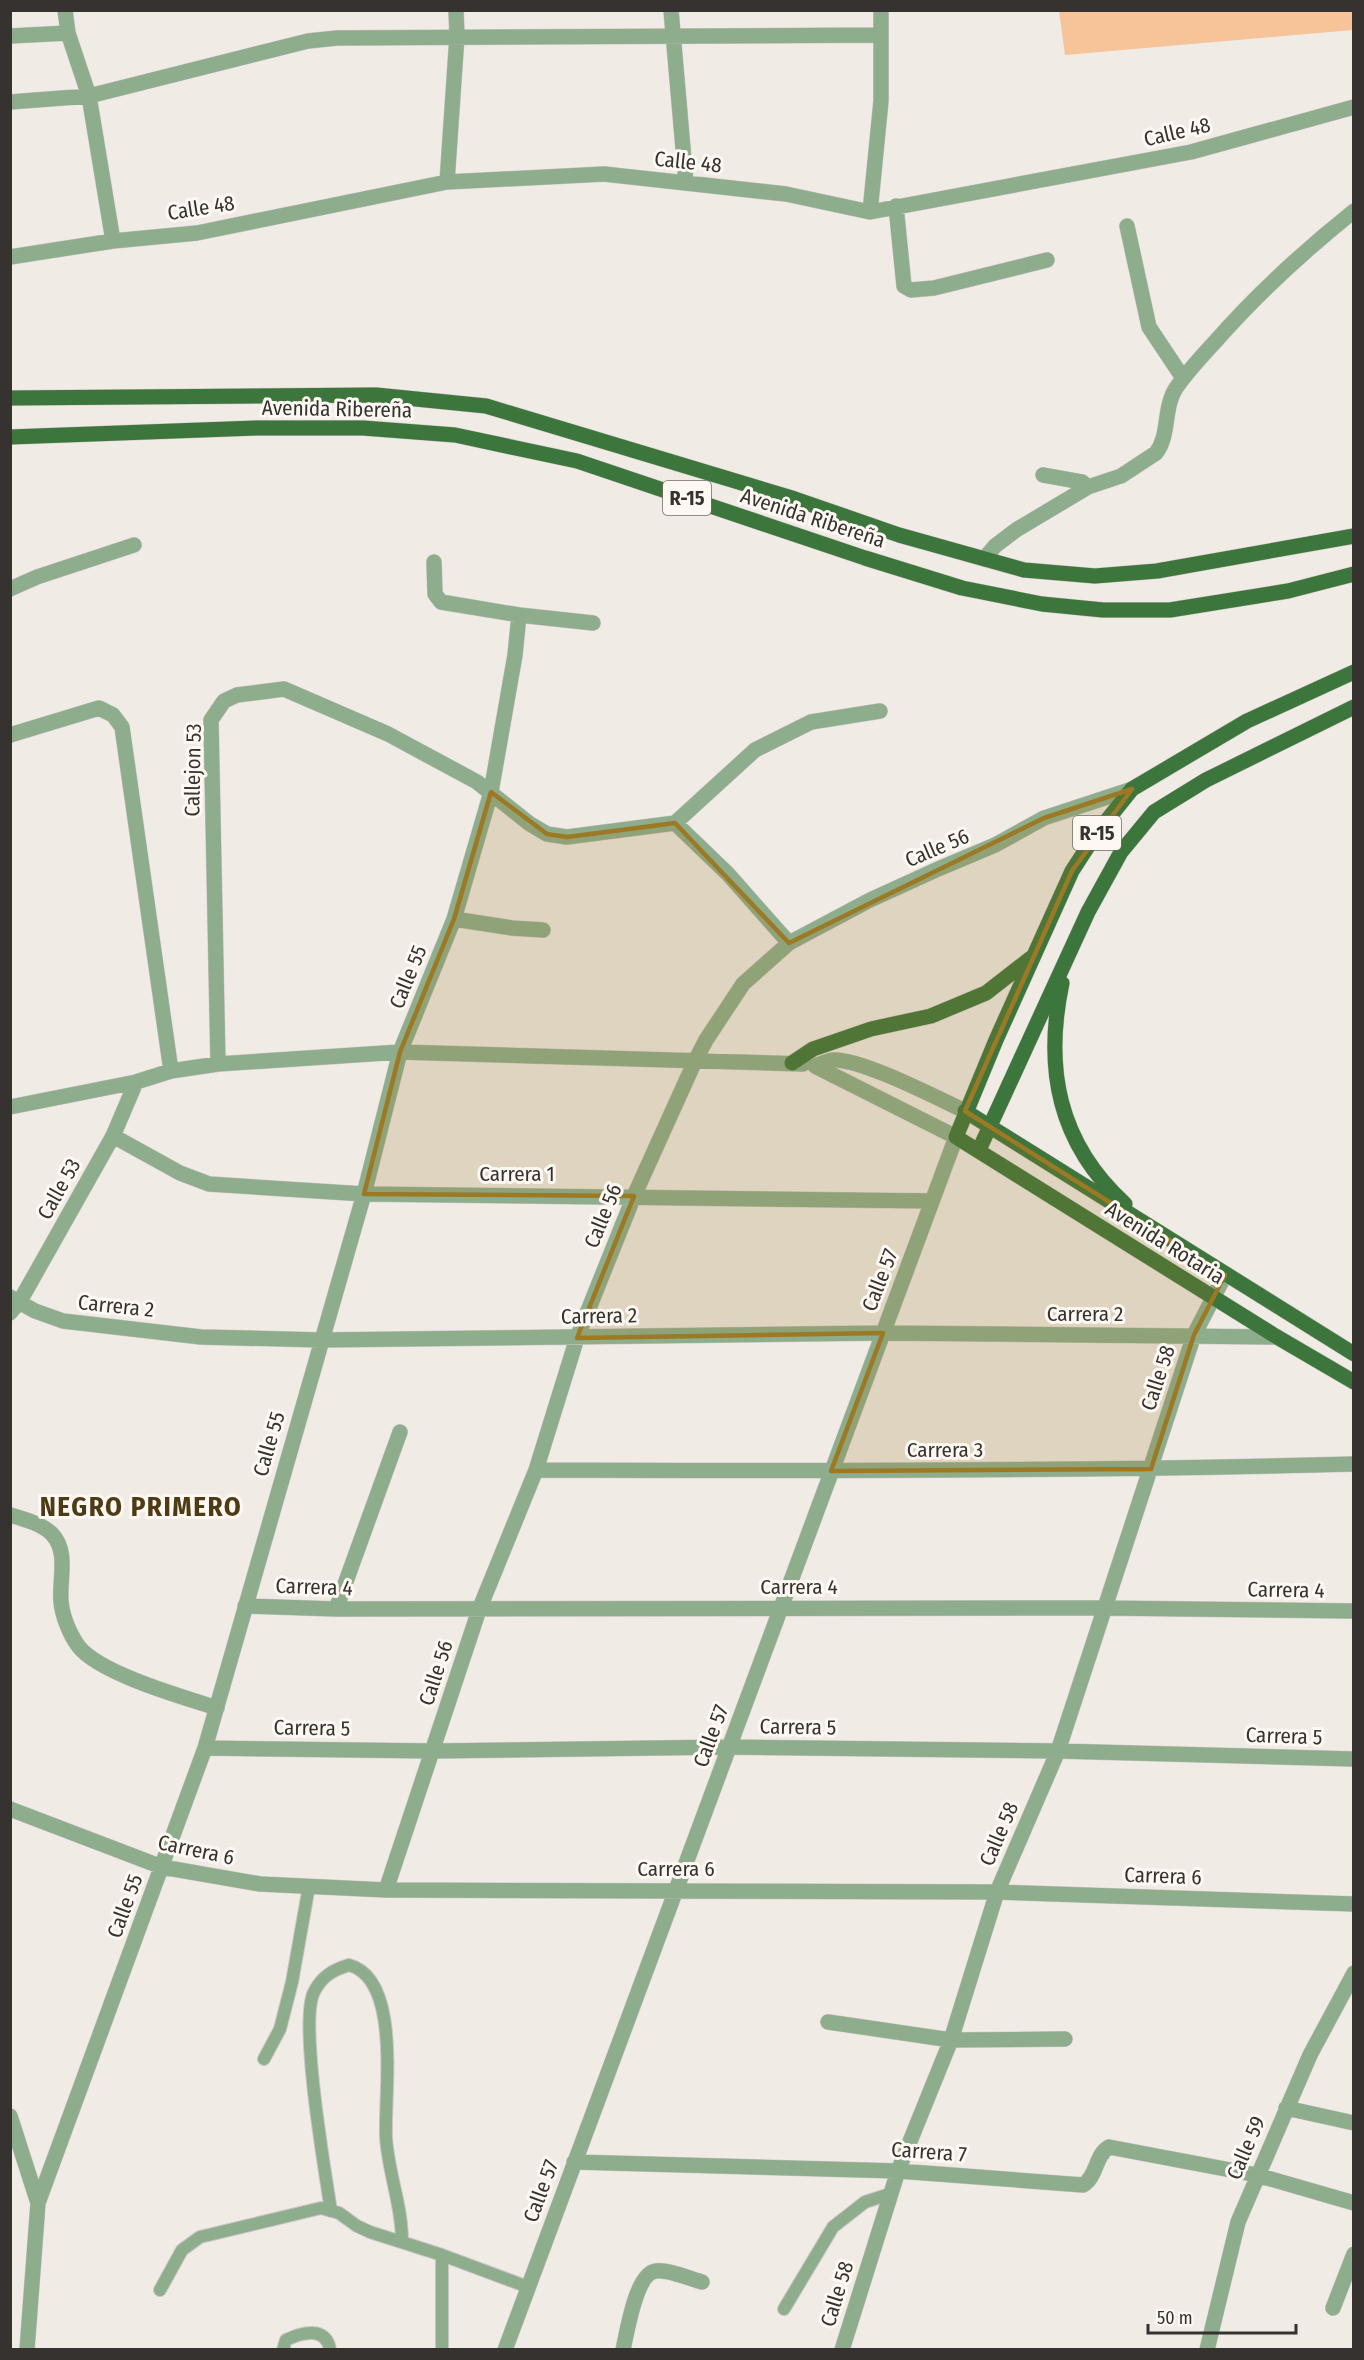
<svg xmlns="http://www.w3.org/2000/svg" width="1364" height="2360" viewBox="0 0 1364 2360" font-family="'Fira Sans Condensed',sans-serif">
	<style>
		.pitch { fill: #f7c398 }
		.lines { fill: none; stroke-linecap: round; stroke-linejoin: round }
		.service-casing { stroke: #cbc6c2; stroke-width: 14 }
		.minor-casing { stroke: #cbc6c2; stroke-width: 16 }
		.primary-casing { stroke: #cbc6c2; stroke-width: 16 }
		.service { stroke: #8ead8d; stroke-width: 12 }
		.minor { stroke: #8ead8d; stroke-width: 15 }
		.primary { stroke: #3d763c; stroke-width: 15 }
		.marked { fill: #9c7924; fill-opacity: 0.2; stroke: #9c7924; stroke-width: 4.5; stroke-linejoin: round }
		.labels { text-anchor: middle; stroke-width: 6; stroke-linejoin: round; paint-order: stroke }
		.shield { fill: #fef8f3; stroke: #716d6a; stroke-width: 1.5 }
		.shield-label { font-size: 20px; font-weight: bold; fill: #353230 }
		.street-label { font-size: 21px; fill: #353230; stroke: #fef8f3 }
		.district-label { font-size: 27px; font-weight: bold; letter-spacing: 1.5px; fill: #4c3b14; stroke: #fef8f3 }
	</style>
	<rect width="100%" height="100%" fill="#f1ebe6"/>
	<path class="pitch" d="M1059,11H1353V30L1065,55Z"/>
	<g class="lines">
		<g class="service-casing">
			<path id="service" d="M264,2059L280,2029L292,1982L309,1886
				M331,2211C325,2171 299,2021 314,1992C322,1976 333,1970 349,1965C402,1979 384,2095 386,2137C388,2172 402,2205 402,2241
				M442,2255V2350
				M160,2290L182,2250L200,2237L321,2208L339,2213L357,2226L370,2232L442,2255L528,2287
				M784,2309L833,2227L865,2202L890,2194
				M283,2350L286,2340C302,2332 327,2326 330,2350"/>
		</g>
		<g class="minor-casing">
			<path id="minor" d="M65,10L68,33L89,96L113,241
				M671,10L686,183
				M10,36L68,33
				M10,102L89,96L308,41L337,38L881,35
				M447,182L457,36L456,10
				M896,206L904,286L911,290L934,288L1047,260
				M870,212L881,101V10
				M1127,226L1149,327L1183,378
				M10,257L113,241L197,233L447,182L604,174L786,194L870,212L1191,152L1354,107
				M1043,475L1082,482L1088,487
				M984,559L995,546L1016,530L1088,487L1121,476L1156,453C1170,435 1163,408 1176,388C1187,372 1201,357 1214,343C1256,295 1304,251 1354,211
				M434,562L435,594L441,602L519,615
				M10,589L37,577L134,545
				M10,735L99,708L113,715L122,727L171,1071
				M675,823L755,750L811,722L880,711
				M454,919L512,928L543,930
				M218,1064L211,720L224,701L237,695L284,689L388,734L477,782L530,824L547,834L567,837L675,823L728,874L789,943
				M10,1107L136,1082L171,1071L218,1064L400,1052L803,1064
				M113,1136L180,1173L209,1184L364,1194L932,1201
				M10,1297L35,1311L63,1321L201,1337L321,1340L883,1333L1277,1337
				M10,1313L20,1301L113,1136L136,1082
				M536,1470C809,1471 1081,1471 1354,1464
				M10,1515C24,1519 42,1524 52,1534C69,1552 59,1579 61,1601C62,1616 70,1635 79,1647C101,1674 183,1697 217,1708
				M245,1606L336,1609L1103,1608L1354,1611
				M336,1609L400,1432
				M205,1748L433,1751L730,1747L1058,1751L1354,1759
				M10,1809L162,1867L260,1884L386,1890L997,1892L1354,1904
				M386,1890L479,1610L536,1470L577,1338L634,1196L695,1061L706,1040L743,984L789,943L870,900L938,869L995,845L1044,818L1132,789
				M828,2022L951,2040L1065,2039
				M1286,2108L1354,2123
				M10,2116L38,2203
				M574,2162L898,2171L1083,2185C1097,2177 1095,2155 1109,2147L1257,2175L1354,2203
				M1333,2308L1354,2254
				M27,2350L38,2203L205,1748L364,1194L400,1052L454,919L491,792L515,655L519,615L593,623
				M505,2350L956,1137L815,1066C820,1064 827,1061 833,1060C860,1058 937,1098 965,1111
				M623,2350C627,2332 636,2273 656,2271C667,2269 691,2279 702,2282
				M842,2350L898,2171L951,2040L997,1892L1058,1751L1194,1335L1225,1275
				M1207,2350L1238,2222L1310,2055L1354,1973"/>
		</g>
		<g class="primary-casing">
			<path id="primary" d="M10,398L376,395L486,406L795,499L899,535L1024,570L1095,576L1157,571L1354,536
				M10,437L256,428H363L455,435L577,461L865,558L962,588L1042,604L1103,610H1170L1288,591L1354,574
				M1354,672L1247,721L1132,789L1096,834L1072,871L996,1040L956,1137L1277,1337L1354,1382
				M1062,983C1044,1068 1058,1143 1125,1204
				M792,1063L813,1049L871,1029L931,1016L986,993L1031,958
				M965,1111L1354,1354
				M979,1150L1088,912L1121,852L1154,812L1206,780L1354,707"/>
		</g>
		<use href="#service" class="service"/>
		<use href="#minor" class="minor"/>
		<use href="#primary" class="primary"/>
	</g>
	<path class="marked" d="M1132,789L1072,871L965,1111L1225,1275L1194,1335L1151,1469L831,1471L883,1333L577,1338L634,1196L364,1194L400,1052L454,919L491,792L547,834L567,837L675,823L789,943L1044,818Z"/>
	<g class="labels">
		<g class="shield">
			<rect x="663" y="481" width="48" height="34" rx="4.5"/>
			<rect x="1073" y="816" width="48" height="34" rx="4.5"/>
		</g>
		<g class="shield-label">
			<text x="687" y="505">R-15</text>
			<text x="1097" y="840">R-15</text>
		</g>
		<g class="street-label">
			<text transform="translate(1177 132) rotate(-13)" y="7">Calle 48</text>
			<text transform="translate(688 162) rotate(6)" y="7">Calle 48</text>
			<text transform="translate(201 208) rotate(-9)" y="7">Calle 48</text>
			<text transform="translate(337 409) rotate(1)" y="7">Avenida Ribereña</text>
			<text transform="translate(813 518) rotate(18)" y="7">Avenida Ribereña</text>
			<text transform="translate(193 770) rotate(-89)" y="7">Callejon 53</text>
			<text transform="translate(937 848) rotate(-23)" y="7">Calle 56</text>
			<text transform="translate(408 977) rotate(-68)" y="7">Calle 55</text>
			<text x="517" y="1181">Carrera 1</text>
			<text transform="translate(59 1189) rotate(-61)" y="7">Calle 53</text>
			<text transform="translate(603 1216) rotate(-68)" y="7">Calle 56</text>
			<text transform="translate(1165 1243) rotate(32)" y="7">Avenida Rotaria</text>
			<text transform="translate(880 1280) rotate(-69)" y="7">Calle 57</text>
			<text transform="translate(116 1306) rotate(6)" y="7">Carrera 2</text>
			<text x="1085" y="1321">Carrera 2</text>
			<text transform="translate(599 1316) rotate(-1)" y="7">Carrera 2</text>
			<text transform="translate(1158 1378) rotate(-72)" y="7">Calle 58</text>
			<text transform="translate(269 1444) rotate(-74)" y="7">Calle 55</text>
			<text x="945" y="1457">Carrera 3</text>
			<text transform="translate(314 1587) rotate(2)" y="7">Carrera 4</text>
			<text x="799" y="1594">Carrera 4</text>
			<text transform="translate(1286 1590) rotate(1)" y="7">Carrera 4</text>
			<text transform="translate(436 1673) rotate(-72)" y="7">Calle 56</text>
			<text transform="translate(798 1727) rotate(1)" y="7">Carrera 5</text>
			<text transform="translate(312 1728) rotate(1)" y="7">Carrera 5</text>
			<text transform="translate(711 1736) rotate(-70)" y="7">Calle 57</text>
			<text transform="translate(1284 1736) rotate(2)" y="7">Carrera 5</text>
			<text transform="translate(999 1834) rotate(-67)" y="7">Calle 58</text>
			<text transform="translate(196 1850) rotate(12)" y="7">Carrera 6</text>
			<text x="676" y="1876">Carrera 6</text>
			<text transform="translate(1163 1876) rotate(2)" y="7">Carrera 6</text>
			<text transform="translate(125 1906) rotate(-70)" y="7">Calle 55</text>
			<text transform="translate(1246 2148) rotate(-67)" y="7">Calle 59</text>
			<text transform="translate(929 2152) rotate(4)" y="7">Carrera 7</text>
			<text transform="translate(541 2191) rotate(-70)" y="7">Calle 57</text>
			<text transform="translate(837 2294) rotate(-73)" y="7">Calle 58</text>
		</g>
		<g class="district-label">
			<text x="141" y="1516">NEGRO PRIMERO</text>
		</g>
	</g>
	<rect width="1364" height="2360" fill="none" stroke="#353230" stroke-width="24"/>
	<path d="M1148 2324v9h148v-9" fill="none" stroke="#353230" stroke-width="3"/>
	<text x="1157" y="2324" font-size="18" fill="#353230" stroke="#fef8f3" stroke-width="4.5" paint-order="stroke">50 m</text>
</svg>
